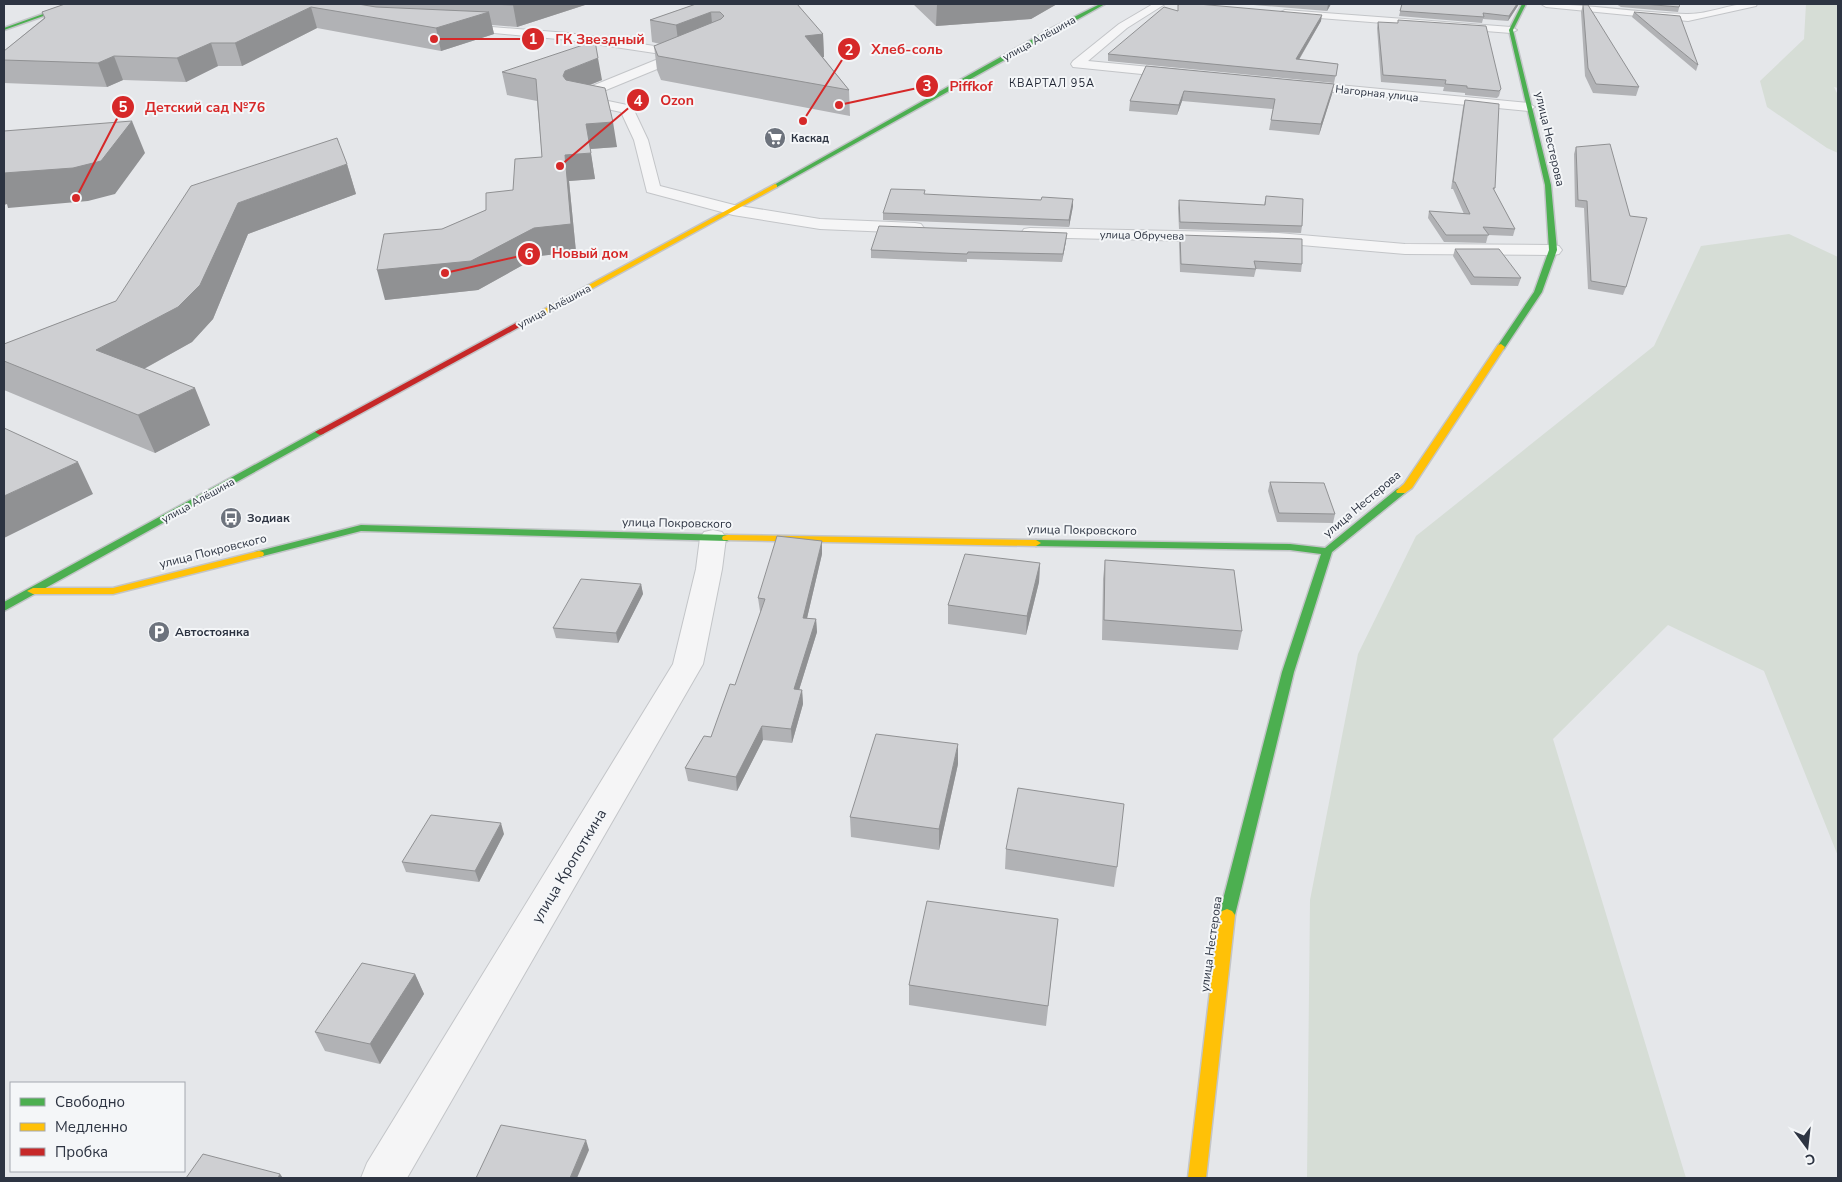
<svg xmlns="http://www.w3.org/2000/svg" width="1842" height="1182" viewBox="0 0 1842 1182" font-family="'Nunito Sans',sans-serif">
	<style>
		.green { fill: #d6ddd6 }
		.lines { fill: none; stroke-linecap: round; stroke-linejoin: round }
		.street-casing { stroke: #c3c5c8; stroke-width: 2 }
		.fast-casing { stroke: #c3c5c8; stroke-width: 3 }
		.slow-casing { stroke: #c3c5c8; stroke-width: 3 }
		.jam-casing { stroke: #c3c5c8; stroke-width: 3 }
		.street { fill: #f5f5f6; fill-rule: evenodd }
		.fast { fill: #4caf50; fill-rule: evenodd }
		.slow { fill: #ffc107; fill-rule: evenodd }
		.jam { fill: #c62828; fill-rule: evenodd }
		.wall { fill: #b1b2b5 }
		.shaded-wall { fill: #909193 }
		.building { fill: #cecfd2; stroke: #909193 }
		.labels { text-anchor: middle; stroke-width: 4; stroke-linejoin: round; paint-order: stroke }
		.far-street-label { font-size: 11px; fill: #2d3442; stroke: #f4f6f8 }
		.far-neighbourhood-label { font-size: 11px; letter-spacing: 1px; fill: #1f2533; stroke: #f4f6f8 }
		.far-poi-label { font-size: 11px; font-weight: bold; fill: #2d3442; stroke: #f4f6f8; text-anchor: start }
		.street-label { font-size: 12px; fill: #2d3442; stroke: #f4f6f8 }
		.poi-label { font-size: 12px; font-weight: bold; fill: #2d3442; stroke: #f4f6f8; text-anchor: start }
		.near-street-label { font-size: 15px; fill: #2d3442; stroke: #f4f6f8 }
		.leader { fill: none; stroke: #d62828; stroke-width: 2 }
		.callout-dot { fill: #d62828; stroke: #f4f6f8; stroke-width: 2 }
		.mark-label { font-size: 15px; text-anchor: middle; font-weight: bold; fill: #fff }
		.callout-label { font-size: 14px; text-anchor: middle; font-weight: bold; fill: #d62828; stroke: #f4f6f8; stroke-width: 4; stroke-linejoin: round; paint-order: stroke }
	</style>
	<rect width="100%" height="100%" fill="#e5e7ea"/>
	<path class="green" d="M1806,4H1838V88L1834,87L1838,95V153L1827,148L1767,107L1760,81L1804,39Z
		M1789,234L1838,257V856L1764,671L1668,625L1553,739L1686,1178H1307L1310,900L1358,654L1416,536L1654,346L1701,246Z"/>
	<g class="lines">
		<g class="street-casing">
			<path id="street" d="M1153,4H1165L1127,28L1088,61L1181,70L1187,74L1186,77L1181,78L1073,67L1071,64L1073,61L1119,24Z
				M1541,4C1590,4 1637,13 1686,14C1709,15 1731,2 1757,4L1756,6L1688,21L1546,7Z
				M1285,10L1511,27L1517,30L1511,33L1281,15L1279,13Z
				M455,24L568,33L681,50L692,46L696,47L698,50L696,53L589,97L632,106L648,140L660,186L734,205L820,219L915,223L921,224L924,228L921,232L915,233L820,229L733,215L647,192L634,140L621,112L570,101L568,98L570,95L668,55L568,40L451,29L449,27Z
				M1296,81L1528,103L1535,107L1528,111L1291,88L1289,85Z
				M1030,228L1278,233L1405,244L1553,245L1559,246L1562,250L1559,254L1553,255L1405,254L1278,243L1024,237L1021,233L1024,229Z
				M713,530L722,532L726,538L722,569L703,664L407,1178H361L367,1163L673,664L696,569L700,538L704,532Z"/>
		</g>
		<g class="fast-casing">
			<path id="fast" d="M71,4H77L4,30V28Z
				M1100,4H1105L777,187L772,186L1054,27Z
				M1522,4H1526L1513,30L1551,185L1557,250L1542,292L1504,349L1501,350L1497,347L1534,292L1549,250L1545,185L1509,30Z
				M320,429L325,432L323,434L4,611V602Z
				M1401,488L1406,491L1405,493L1332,552L1294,672L1235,915L1232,919L1227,921L1222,919L1219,915L1282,672L1321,554L1290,550L1036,546L1031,543L1036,540L1290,544L1325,548L1397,489Z
				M361,525L727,535L732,538L727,541L361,531L259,557L254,554L255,552Z"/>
		</g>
		<g class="slow-casing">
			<path id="slow" d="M775,184L777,185V187L522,327L515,325Z
				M1501,344L1505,347L1412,488L1405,493H1397L1396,491L1404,484L1498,345Z
				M727,535L1036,540L1041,543L1036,546L723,540L722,538L723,536Z
				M259,551L263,552L264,554L263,556L113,594H33L27,591L33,588H113Z
				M1227,909L1232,911L1235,915L1206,1178H1188L1219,915L1222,911Z"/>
		</g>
		<g class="jam-casing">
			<path id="jam" d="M516,323L523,325L323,434L320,435L315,432Z"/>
		</g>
		<use href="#street" class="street"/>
		<use href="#fast" class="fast"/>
		<use href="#slow" class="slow"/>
		<use href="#jam" class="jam"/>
	</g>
	<path class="wall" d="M65,4H585V5L517,27L492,25L494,34L441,51L317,28L242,66H218L186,82L123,80L107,87L4,83V51L44,18L42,12Z
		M696,4L823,34L824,57H823L849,90L850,116L661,80L657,70L654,46L660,44L652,42L650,20Z
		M913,4H1057L1031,19L936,26Z
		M1241,4H1331L1327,11Z
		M1402,4H1519L1508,21L1483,19L1482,23L1399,16Z
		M1616,4H1680L1678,12L1621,7Z
		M1583,5L1639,87L1636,96L1593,93L1585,76L1581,12Z
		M1177,11L1321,21L1299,60L1338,64L1334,83L1108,61V54Z
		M1634,12L1698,65L1696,71L1632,17Z
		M1378,22L1501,89L1499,96L1497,98L1465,95V93L1443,91L1444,87L1381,82L1377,28Z
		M1146,66L1334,84L1332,94L1319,135L1269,130L1273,109L1182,101L1177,115L1129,111L1130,101Z
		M502,72L602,80L590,85L617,147L590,149L595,179L569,181L576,252L539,256L478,290L385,300L442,229L486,210L513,190L542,157L537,101L507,95Z
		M1465,100L1495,188L1494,190L1515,229L1513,236L1488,235L1486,243L1444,242L1428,218L1429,211L1464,214L1453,189H1451L1463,107Z
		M1576,147L1626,287L1623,295L1588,289L1584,208L1575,207L1574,154Z
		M347,164L356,194L248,234L213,319L192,342L144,369L210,425L155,453L4,390V344L116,301Z
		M925,195L1073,206L1069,227L883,220V213Z
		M1266,196L1302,226L1301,233L1179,229L1178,208L1179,200L1264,205Z
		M1180,235L1302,264L1301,272L1256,269L1254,277L1180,272L1179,243Z
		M1066,241L1062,262L967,259V262L871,258V250Z
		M1455,249L1521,278L1518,286L1471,285L1453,256Z
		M1270,482L1335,514L1333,523L1277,522L1268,491Z
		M822,554L807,618L816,619L817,632L799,690H802L803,704L792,743L763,740L737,791L688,781L685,768L711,737L735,685L761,611H760L758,598Z
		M1105,560L1242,631L1238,650L1102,640L1103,579Z
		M1040,563L1039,582L1026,635L948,624V605Z
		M641,584L643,594L618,643L556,638L553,628Z
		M958,764L939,850L851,837L850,817Z
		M504,834L479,882L406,872L402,862Z
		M1006,849L1117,867L1114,887L1005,869Z
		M1058,919L1046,1026L909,1005V985Z
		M415,974L424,994L380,1064L325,1051L315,1032Z"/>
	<path class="shaded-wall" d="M518,4H585V5L517,27L513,5Z
		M937,4H1057L1031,19L936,26Z
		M1328,4H1331L1327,11Z
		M1517,4H1519L1508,21L1509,16Z
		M311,7L317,28L242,66L235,43Z
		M489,12L494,34L441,51L436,28Z
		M711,12L713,34L679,48L676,25Z
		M1322,15L1321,21L1295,66L1296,59Z
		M823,34L824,57L806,59L805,36Z
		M211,43L218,66L186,82L177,58Z
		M114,56L123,80L107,87L98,63Z
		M598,58L602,80L569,93L563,76L565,71Z
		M1334,84L1332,94L1319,135L1321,124Z
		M1184,91L1182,101L1177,115L1179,105Z
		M132,121L145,153L115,194L88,201L8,208L7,204L4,205V173Z
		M613,122L617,147L590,149L586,124Z
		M591,153L595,179L569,181L576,252L539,256L478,290L385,300L377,270L534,228L565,155Z
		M347,164L356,194L248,234L213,319L192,342L113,386L96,350L238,203Z
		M1073,199V206L1069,227V220Z
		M1067,233L1066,241L1062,262L1063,254Z
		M195,388L210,425L155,453L138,415Z
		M78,462L93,494L4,538V496Z
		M822,541V554L804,631L803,618Z
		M1040,563L1039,582L1026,635L1027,616Z
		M641,584L643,594L618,643L616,633Z
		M816,619L817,632L795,703L794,689Z
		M802,690L803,704L792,743L791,729Z
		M762,726L763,740L737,791L736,777Z
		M958,744V764L939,850V829Z
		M501,823L504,834L479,882L475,871Z
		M415,974L424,994L380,1064L370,1044Z
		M586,1140L589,1150L577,1178H570Z
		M280,1174L283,1178H278Z"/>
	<path class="building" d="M65,4H358L376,7L489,12L436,28L311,7L235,43H211L177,58L114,56L98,63L4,60V51L45,18L42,12Z
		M487,4H518L513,5Z
		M696,4H797L823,34L805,36L849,90L658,56L654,46L721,19L724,16L720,12H711L676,25L650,20Z
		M1181,4H1198L1322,15L1296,59L1338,64L1336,76L1108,54L1164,7L1178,11V5Z
		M1402,4H1517L1509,16L1483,13L1484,17L1400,11Z
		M1643,4H1680L1679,7Z
		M1583,5H1588L1639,87L1596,84L1588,68Z
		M1634,12L1680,16L1698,65L1660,34Z
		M1398,20L1486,26L1501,89L1499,91L1467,88V86L1445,84L1446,80L1383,75L1378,22L1398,23Z
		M595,41L598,58L565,71L563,76L566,80L605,88L613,122L586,124L591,153L565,155L571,224L534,228L471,261L377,270L384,234L442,229L486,210V193L513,190L515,159L542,157L536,79L502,72Z
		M1146,66L1334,84L1321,124L1271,120L1275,99L1184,91L1179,105L1130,101Z
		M1465,100L1499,104L1495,188H1493L1515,229L1483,227L1489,235H1446L1429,211L1470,214L1455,182H1453Z
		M132,121L101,161L73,168L4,173V131Z
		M337,138L347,164L238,203L200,285L178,307L96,350L195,388L138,415L4,361V344L116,301L191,186Z
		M1610,144L1630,216L1647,218L1626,287L1591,281L1587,201L1578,200L1576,147Z
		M891,189L925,190L924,194L1041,200L1042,197L1073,199L1069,220L883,213Z
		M1266,196L1303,199L1302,226L1180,222L1179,200L1265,205Z
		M879,226L1067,233L1063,254L968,252L967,254L871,250Z
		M1180,235L1302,239V264L1254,261L1256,269L1181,264Z
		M1455,249H1499L1521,278L1474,277Z
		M4,428L78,462L4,496Z
		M1270,482L1324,483L1335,514L1279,513Z
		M777,536L822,541L803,618L816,619L794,689L802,690L791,729L762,726L736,777L685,768L704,736L711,737L730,684L735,685L765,599L758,598Z
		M965,554L1040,563L1027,616L948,605Z
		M1105,560L1234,570L1242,631L1104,620Z
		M581,579L641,584L616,633L553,628Z
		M876,734L958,744L939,829L850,817Z
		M1018,788L1124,804L1117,867L1006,849Z
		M431,815L501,823L475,871L402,862Z
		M927,901L1058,919L1048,1006L909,985Z
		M362,963L415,974L370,1044L315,1032Z
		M501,1125L586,1140L570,1178H476Z
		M203,1154L280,1174L278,1178H186Z"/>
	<defs>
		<g id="supermarket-disc" transform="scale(1.125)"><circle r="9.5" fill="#6d737d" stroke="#f4f6f8"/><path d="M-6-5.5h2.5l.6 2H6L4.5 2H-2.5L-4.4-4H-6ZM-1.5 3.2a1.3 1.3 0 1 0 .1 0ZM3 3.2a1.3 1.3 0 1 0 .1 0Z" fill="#fff"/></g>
		<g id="bus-disc" transform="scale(1.125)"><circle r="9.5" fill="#6d737d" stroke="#f4f6f8"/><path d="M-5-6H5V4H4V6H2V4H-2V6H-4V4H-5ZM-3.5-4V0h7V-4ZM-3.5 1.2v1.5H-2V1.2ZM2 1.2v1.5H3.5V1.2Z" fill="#fff"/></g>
		<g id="parking-disc" transform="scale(1.125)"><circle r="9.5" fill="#6d737d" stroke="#f4f6f8"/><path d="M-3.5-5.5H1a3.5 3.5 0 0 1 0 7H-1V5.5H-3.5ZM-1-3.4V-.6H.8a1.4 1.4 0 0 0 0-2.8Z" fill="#fff"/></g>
	</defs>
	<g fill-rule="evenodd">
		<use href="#supermarket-disc" x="775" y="138"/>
		<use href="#bus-disc" x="231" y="518"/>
		<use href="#parking-disc" x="159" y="632"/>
	</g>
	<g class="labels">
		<g class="far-street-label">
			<text transform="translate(1039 38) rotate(-29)" y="4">улица Алёшина</text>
			<text transform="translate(1377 93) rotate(6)" y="4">Нагорная улица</text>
			<text transform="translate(1142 235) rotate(1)" y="4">улица Обручева</text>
			<text transform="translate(554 306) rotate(-28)" y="4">улица Алёшина</text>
			<text transform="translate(198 500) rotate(-29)" y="4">улица Алёшина</text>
		</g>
		<g class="far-neighbourhood-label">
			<text x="1052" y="87">КВАРТАЛ 95А</text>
		</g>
		<g class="far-poi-label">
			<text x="791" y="142">Каскад</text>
		</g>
		<g class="street-label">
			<text transform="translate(1550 139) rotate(77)" y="4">улица Нестерова</text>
			<text transform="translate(1362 504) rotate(-40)" y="4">улица Нестерова</text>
			<text transform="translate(677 523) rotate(1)" y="4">улица Покровского</text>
			<text transform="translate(1082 530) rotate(1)" y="4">улица Покровского</text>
			<text transform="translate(213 551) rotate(-14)" y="4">улица Покровского</text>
			<text transform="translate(1211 944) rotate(-82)" y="4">улица Нестерова</text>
		</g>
		<g class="poi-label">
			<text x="247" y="522">Зодиак</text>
			<text x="175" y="636">Автостоянка</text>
		</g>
		<g class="near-street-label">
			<text transform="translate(569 866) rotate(-59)" y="5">улица Кропоткина</text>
		</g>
	</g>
	<path class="leader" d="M434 39L533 39M803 121L849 49M839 105L927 86M560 166L638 100M76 198L123 107M445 273L529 254"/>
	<g class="callout-dot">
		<circle cx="434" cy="39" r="5"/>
		<circle cx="803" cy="121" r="5"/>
		<circle cx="839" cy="105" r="5"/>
		<circle cx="560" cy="166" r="5"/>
		<circle cx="76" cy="198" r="5"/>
		<circle cx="445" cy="273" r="5"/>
		<circle cx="533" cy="39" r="12"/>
		<circle cx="849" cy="49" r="12"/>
		<circle cx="927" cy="86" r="12"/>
		<circle cx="638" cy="100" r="12"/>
		<circle cx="123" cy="107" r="12"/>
		<circle cx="529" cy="254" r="12"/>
	</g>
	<g class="mark-label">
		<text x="533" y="44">1</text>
		<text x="849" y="55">2</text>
		<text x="927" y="91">3</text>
		<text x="638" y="106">4</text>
		<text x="123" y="112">5</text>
		<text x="529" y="259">6</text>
	</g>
	<g class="callout-label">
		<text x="600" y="44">ГК Звездный</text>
		<text x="907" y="54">Хлеб-соль</text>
		<text x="971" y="91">Piffkof</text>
		<text x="677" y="105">Ozon</text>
		<text x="205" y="112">Детский сад №76</text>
		<text x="590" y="258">Новый дом</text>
	</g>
	<rect width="1842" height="1182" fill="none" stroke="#2d3442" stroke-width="10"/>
	<rect x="10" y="1082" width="175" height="90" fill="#f4f6f8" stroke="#a4a8af"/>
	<rect x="20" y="1098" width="25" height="8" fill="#4caf50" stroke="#a4a8af"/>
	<text x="55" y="1107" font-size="15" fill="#2d3442">Свободно</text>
	<rect x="20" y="1123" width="25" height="8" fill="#ffc107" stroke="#a4a8af"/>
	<text x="55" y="1132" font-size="15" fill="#2d3442">Медленно</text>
	<rect x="20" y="1148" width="25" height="8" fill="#c62828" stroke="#a4a8af"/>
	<text x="55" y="1157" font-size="15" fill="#2d3442">Пробка</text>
	<g transform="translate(1807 1147) rotate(165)" stroke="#f4f6f8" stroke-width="4" paint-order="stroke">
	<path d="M0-4L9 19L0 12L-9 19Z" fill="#2d3442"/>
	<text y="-8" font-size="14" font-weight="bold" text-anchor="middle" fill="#2d3442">С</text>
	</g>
</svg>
